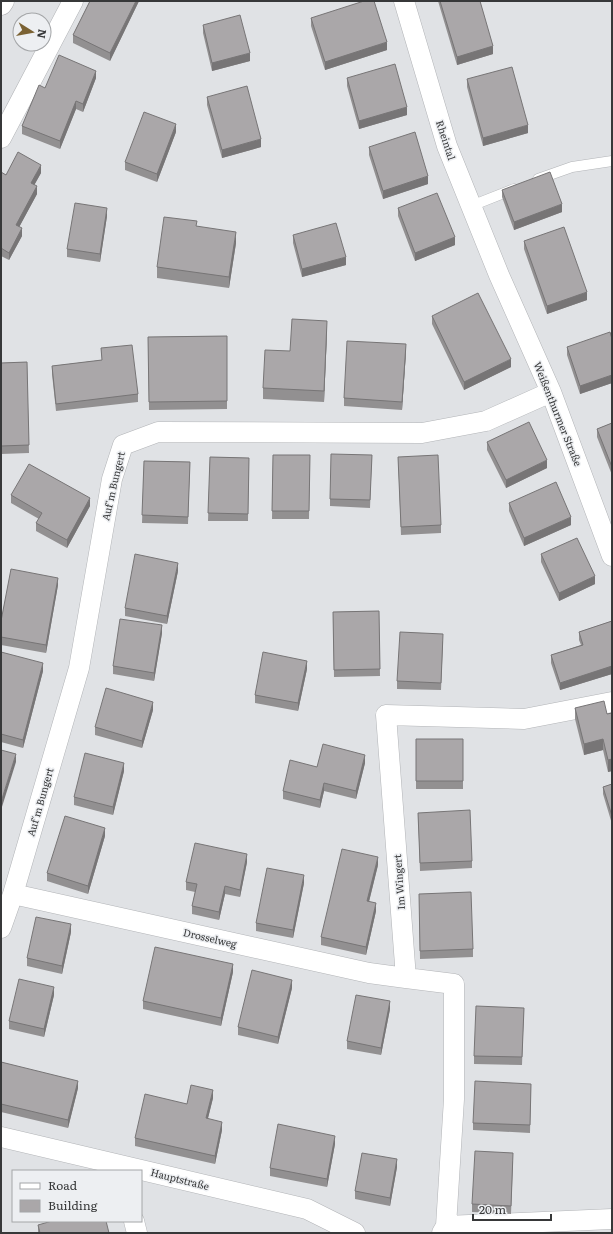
<svg xmlns="http://www.w3.org/2000/svg" width="613" height="1234" viewBox="0 0 613 1234" font-family="Literata,serif">
	<style>
		.lines { fill: none; stroke-linecap: round; stroke-linejoin: round }
		.lane-casing { stroke: #b2b4b7; stroke-width: 11 }
		.street-casing { stroke: #b2b4b7; stroke-width: 21 }
		.secondary-casing { stroke: #b2b4b7; stroke-width: 23 }
		.lane { stroke: #fff; stroke-width: 10 }
		.street { stroke: #fff; stroke-width: 20 }
		.secondary { stroke: #fff; stroke-width: 22 }
		.wall { fill: #929091 }
		.shaded-wall { fill: #777576 }
		.building { fill: #aaa7a9; stroke: #777576 }
		.labels { text-anchor: middle; stroke-width: 3; stroke-linejoin: round; paint-order: stroke }
		.street-label { font-size: 10px; fill: #373839; stroke: #edeff2 }
	</style>
	<rect width="100%" height="100%" fill="#e0e2e5"/>
	<g class="lines">
		<g class="lane-casing">
			<path id="lane" d="M538,179L572,167L612,161
				M471,206L514,189"/>
		</g>
		<g class="street-casing">
			<path id="street" d="M404,1L447,146L499,275L551,392L612,556
				M1,138L73,1
				M13,894L369,973L406,978
				M1,928L13,894L79,668L112,479L123,445L158,432L422,433L486,421L551,392
				M1,1137L307,1209L355,1233
				M134,1221L137,1233
				M446,1226L612,1219
				M442,1233L446,1226L454,1099V984L406,978L386,715L524,719L612,702"/>
		</g>
		<g class="secondary-casing">
			<path id="secondary" d="M1,4L3,1"/>
		</g>
		<use href="#lane" class="lane"/>
		<use href="#street" class="street"/>
		<use href="#secondary" class="secondary"/>
	</g>
	<path class="wall" d="M90,1H139L110,61L73,43V35Z
		M438,1H480L493,54L457,65Z
		M311,18L387,50L325,70L311,26Z
		M203,25L250,61L212,71L203,33Z
		M96,78L83,112L76,109L60,149L22,134V126L45,88Z
		M347,78L407,115L359,129L347,86Z
		M467,79L528,133L483,146L467,87Z
		M207,97L261,147L222,158L207,105Z
		M176,132L157,182L125,170V162Z
		M369,147L428,184L383,199L369,155Z
		M1,172L6,175L41,173L34,185L37,194L19,227L22,236L9,260L1,256Z
		M502,190L562,212L514,230L502,197Z
		M398,208L455,245L415,261L398,216Z
		M107,216L100,262L67,257V249Z
		M197,226L236,243L229,288L157,278V267Z
		M293,235L346,265L302,277L293,243Z
		M524,241L587,300L547,314L524,249Z
		M432,316L511,367L464,390L432,324Z
		M327,332L324,402L263,399V388L290,351Z
		M227,336V409L149,410L148,337Z
		M612,339V383L580,394L567,355V347Z
		M101,348L138,394V402L56,411L52,374V366L102,360Z
		M406,352L402,410L344,406V398Z
		M27,362L29,453L1,454V363Z
		M612,423V475L597,437V429Z
		M487,442L547,468L506,488L487,450Z
		M273,455H310L309,519H272Z
		M372,455L370,508L330,506V499Z
		M210,457L249,458L248,521H208Z
		M398,457L441,525V533L401,535Z
		M144,461L190,462L188,524L142,523Z
		M11,495L90,506L67,548L36,531V523L39,519L11,503Z
		M509,503L571,525L524,546L509,511Z
		M541,554L595,584L559,601L541,562Z
		M178,571L167,624L125,616V608Z
		M58,585L46,653L1,645V621Z
		M379,611L380,676L334,677L333,612Z
		M612,621V674L560,690L551,663V655L581,645L579,640V632Z
		M162,633L154,681L113,674V666Z
		M443,641L441,690L397,689V681Z
		M1,652L43,671L23,748L1,742Z
		M307,669L298,711L255,703V695Z
		M575,708L607,714L612,713V771L608,772L603,750L584,755L575,719Z
		M153,710L142,748L95,735V727Z
		M416,739H463V789H416Z
		M365,763L356,799L324,791L320,808L283,799V791L317,767Z
		M124,771L113,815L74,805V797Z
		M612,784V824L603,794V787Z
		M418,813L472,861V868L420,871Z
		M105,836L88,894L47,881V873Z
		M247,862L240,897L225,894L219,920L192,914V906L195,892L186,890V882Z
		M378,865L369,902L376,911L366,955L321,945V937Z
		M304,883L293,938L256,931V923Z
		M419,894L473,949V957L420,959Z
		M71,932L62,974L27,966V958Z
		M233,972L221,1026L143,1009V1001Z
		M292,988L278,1044L238,1035V1027Z
		M54,995L44,1037L9,1029V1021Z
		M524,1008L522,1065L474,1064V1056Z
		M390,1009L381,1055L347,1049V1041Z
		M1,1062L78,1088L68,1128L1,1112Z
		M531,1084L530,1133L473,1130V1123Z
		M213,1098L208,1118L222,1130L215,1164L135,1146V1138L187,1104Z
		M335,1144L327,1187L270,1176V1168Z
		M513,1161L511,1214L472,1212V1204Z
		M397,1167L390,1206L355,1199V1191Z
		M38,1225L109,1233H38Z"/>
	<path class="shaded-wall" d="M136,1H139L110,61V53Z
		M387,42V50L325,70V62Z
		M493,46V54L457,65V57Z
		M250,53V61L212,71V63Z
		M96,71V78L83,112V104Z
		M76,101V109L60,149V141Z
		M407,107V115L359,129V121Z
		M176,124V132L157,182V174Z
		M528,125V133L483,146V138Z
		M261,139V147L222,158V150Z
		M41,165V173L31,191V183Z
		M428,176V184L383,199V191Z
		M37,186V194L16,233V225Z
		M562,204V212L514,230V222Z
		M107,208V216L100,262V254Z
		M22,228V236L9,260V253Z
		M236,232V243L229,288V277Z
		M455,237V245L415,261V253Z
		M346,257V265L302,277V269Z
		M587,292V300L547,314V306Z
		M327,321V332L324,402V391Z
		M406,344V352L402,410V402Z
		M511,359V367L464,390V382Z
		M612,375V383L580,394V386Z
		M547,460V468L506,488V480Z
		M90,498V506L67,548V540Z
		M571,517V525L524,546V538Z
		M178,563V571L167,624V616Z
		M595,576V584L559,601V593Z
		M58,578V585L46,653V645Z
		M162,625V633L154,681V673Z
		M307,661V669L298,711V703Z
		M43,663V671L23,748V740Z
		M612,666V674L560,690V683Z
		M153,702V710L142,748V741Z
		M603,739V750L584,755V744Z
		M16,754V762L1,810V802Z
		M365,755V763L356,799V791Z
		M612,759V771L608,772V760Z
		M124,763V771L113,815V807Z
		M324,783V791L320,808V800Z
		M105,828V836L88,894V886Z
		M247,854V862L240,897V890Z
		M378,857V865L367,909V901Z
		M304,875V883L293,938V930Z
		M225,886V894L219,920V912Z
		M376,903V911L366,955V947Z
		M71,924V932L62,974V966Z
		M233,964V972L221,1026V1018Z
		M292,980V988L278,1044V1037Z
		M54,987V995L44,1037V1029Z
		M390,1001V1009L381,1055V1048Z
		M78,1081V1088L68,1128V1120Z
		M213,1090V1098L206,1126V1118Z
		M222,1122V1130L215,1164V1156Z
		M335,1136V1144L327,1187V1179Z
		M397,1159V1167L390,1206V1198Z"/>
	<path class="building" d="M90,1H136L110,53L73,35Z
		M364,1H374L387,42L325,62L311,18Z
		M440,1H480L493,46L457,57Z
		M240,15L250,53L212,63L203,25Z
		M59,55L96,71L83,104L76,101L60,141L22,126L39,85L45,88Z
		M395,64L407,107L359,121L347,78Z
		M512,67L528,125L483,138L467,79Z
		M247,86L261,139L222,150L207,97Z
		M144,112L176,124L157,174L125,162Z
		M415,132L428,176L383,191L369,147Z
		M18,152L41,165L31,183L37,186L16,225L22,228L9,253L1,248V172L6,175Z
		M550,172L562,204L514,222L502,190Z
		M437,193L455,237L415,253L398,208Z
		M75,203L107,208L100,254L67,249Z
		M164,217L197,221L196,226L236,232L229,277L157,267Z
		M336,223L346,257L302,269L293,235Z
		M564,227L587,292L547,306L524,241Z
		M478,293L511,359L464,382L432,316Z
		M292,319L327,321L324,391L263,388L265,350L290,351Z
		M610,332L612,339V375L580,386L567,347Z
		M227,336V401L149,402L148,337Z
		M347,341L406,344L402,402L344,398Z
		M132,345L138,394L56,404L52,366L102,360L101,348Z
		M27,362L29,445L1,446V363Z
		M529,422L547,460L506,480L487,442Z
		M612,423V467L597,429Z
		M331,454L372,455L370,500L330,499Z
		M273,455H310L309,511H272Z
		M438,455L441,525L401,527L398,457Z
		M210,457L249,458L248,514L208,513Z
		M144,461L190,462L188,517L142,515Z
		M29,464L90,498L67,540L36,523L42,513L11,495Z
		M556,482L571,517L524,538L509,503Z
		M577,538L595,576L559,593L541,554Z
		M135,554L178,563L167,616L125,608Z
		M11,569L58,578L46,645L1,637V621Z
		M379,611L380,669L334,670L333,612Z
		M120,619L162,625L154,673L113,666Z
		M612,621V666L560,683L551,655L583,645L579,632Z
		M400,632L443,634L441,683L397,681Z
		M1,652L43,663L23,740L1,734Z
		M263,652L307,661L298,703L255,695Z
		M106,688L153,702L142,741L95,727Z
		M604,701L607,714L612,713V759L608,760L603,739L584,744L575,708Z
		M416,739H463V781H416Z
		M323,744L365,755L356,791L324,783L320,800L283,791L290,760L317,767Z
		M1,750L16,754L1,802Z
		M85,753L124,763L113,807L74,797Z
		M612,784V816L603,787Z
		M470,810L472,861L420,863L418,813Z
		M65,816L105,828L88,886L47,873Z
		M195,843L247,854L240,890L225,886L219,912L192,906L197,884L186,882Z
		M342,849L378,857L367,901L376,903L366,947L321,937Z
		M267,868L304,875L293,930L256,923Z
		M471,892L473,949L420,951L419,894Z
		M36,917L71,924L62,966L27,958Z
		M155,947L233,964L221,1018L143,1001Z
		M252,970L292,980L278,1037L238,1027Z
		M19,979L54,987L44,1029L9,1021Z
		M356,995L390,1001L381,1048L347,1041Z
		M476,1006L524,1008L522,1057L474,1056Z
		M1,1062L78,1081L68,1120L1,1104Z
		M475,1081L531,1084L530,1125L473,1123Z
		M191,1085L213,1090L206,1118L222,1122L215,1156L135,1138L145,1094L187,1104Z
		M278,1124L335,1136L327,1179L270,1168Z
		M475,1151L513,1153L511,1206L472,1204Z
		M362,1153L397,1159L390,1198L355,1191Z
		M52,1221H106L109,1233H40L38,1225Z"/>
	<g class="labels">
		<g class="street-label">
			<text transform="translate(446 140) rotate(72)" y="4">Rheintal</text>
			<text transform="translate(558 414) rotate(68)" y="4">Weißenthurmer Straße</text>
			<text transform="translate(113 486) rotate(-77)" y="4">Auf'm Bungert</text>
			<text transform="translate(40 802) rotate(-74)" y="4">Auf'm Bungert</text>
			<text transform="translate(399 882) rotate(-94)" y="4">Im Wingert</text>
			<text transform="translate(210 938) rotate(13)" y="4">Drosselweg</text>
			<text transform="translate(180 1179) rotate(14)" y="4">Hauptstraße</text>
		</g>
	</g>
	<rect width="613" height="1234" fill="none" stroke="#373839" stroke-width="4"/>
	<rect x="12" y="1170" width="130" height="52" fill="#edeff2" stroke="#a4a6a8"/>
	<rect x="20" y="1183" width="20" height="6" fill="#ffffff" stroke="#a4a6a8"/>
	<text x="48" y="1190" font-size="12" fill="#373839">Road</text>
	<rect x="20" y="1200" width="20" height="12" fill="#aaa7a9" stroke="#a4a6a8"/>
	<text x="48" y="1210" font-size="12" fill="#373839">Building</text>
	<g transform="translate(32 32) rotate(101)"><circle r="19" fill="#edeff2" stroke="#a4a6a8"/>
	<path d="M0-3L7 15L0 10L-7 15Z" fill="#7b6233"/>
	<text y="-6" font-size="11" font-weight="bold" text-anchor="middle" fill="#373839">N</text>
	</g>
	<path d="M473 1214v6h78v-6" fill="none" stroke="#373839" stroke-width="2"/>
	<text x="479" y="1214" font-size="12" fill="#373839" stroke="#edeff2" stroke-width="3" paint-order="stroke">20 m</text>
</svg>
